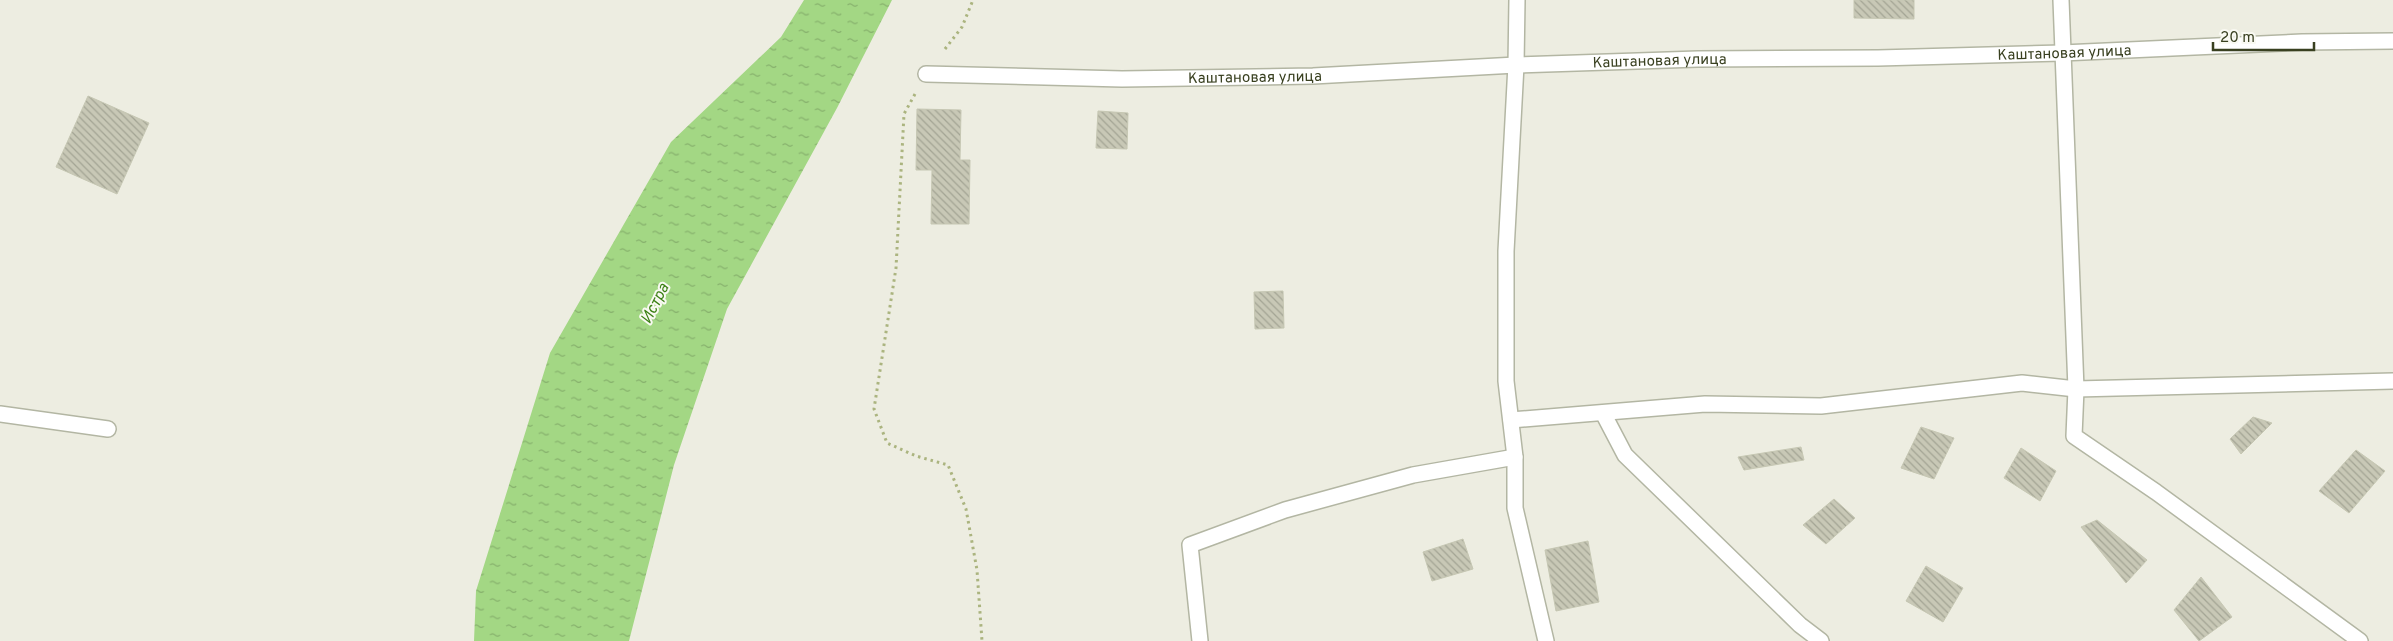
<svg xmlns="http://www.w3.org/2000/svg" width="2393" height="641" viewBox="0 0 2393 641" font-family="Overpass,sans-serif">
	<style>
		.water { fill: url(#water-ripples) }
		.building { fill: url(#building-back-hatch); stroke: #c6c7b3 }
		.lines { fill: none; stroke-linecap: round; stroke-linejoin: round }
		.minor-casing { stroke: #b3b6a3; stroke-width: 18 }
		.path { stroke: #abb47f; stroke-width: 3; stroke-dasharray: 2.5 4; stroke-linecap: butt }
		.minor { stroke: #fff; stroke-width: 15 }
		.labels { text-anchor: middle; stroke-width: 4; stroke-linejoin: round; paint-order: stroke }
		.street-label { font-size: 15px; fill: #394020; stroke: #f9f9f2 }
		.water-label { font-size: 16px; font-style: italic; fill: #3b8114; stroke: #f9f9f2 }
	</style>
	<defs>
		<pattern id="water-ripples" width="26" height="14" patternUnits="userSpaceOnUse" patternTransform="scale(1.25)"><rect width="26" height="14" fill="#a3d784"/><path d="M2 4q2-2 4 0t4 0M15 11q2-2 4 0t4 0" fill="none" stroke="#86b06c"/></pattern>
		<pattern id="building-back-hatch" width="6" height="6" patternUnits="userSpaceOnUse" patternTransform="scale(1.25)"><rect width="6" height="6" fill="#c8c8b6"/><path d="M-1 5l2 2M0 0l6 6M5-1l2 2" fill="none" stroke="#a3a494"/></pattern>
	</defs>
	<rect width="100%" height="100%" fill="#edede1"/>
	<path class="water" d="M804,0H892L837,108L727,309L674,465L629,641H474L476,591L550,353L671,142L781,37Z"/>
	<path class="building" d="M1854,0H1914V19L1854,18Z
		M88,96L149,123L117,194L56,167Z
		M917,109L961,110L960,160H970L969,224H931L932,170H916Z
		M1098,111L1128,113L1127,149L1096,148Z
		M1283,291L1284,328L1255,329L1254,292Z
		M2253,417L2272,423L2241,454L2230,439Z
		M1921,427L1954,438L1934,479L1901,468Z
		M1801,447L1804,460L1744,470L1738,457Z
		M2021,448L2056,471L2040,501L2004,478Z
		M2356,450L2385,471L2349,513L2319,491Z
		M1834,499L1855,518L1826,544L1803,525Z
		M2097,520L2147,560L2126,583L2081,527Z
		M1463,539L1473,569L1432,581L1423,552Z
		M1588,541L1599,602L1556,611L1545,550Z
		M1926,566L1963,588L1943,622L1906,601Z
		M2201,577L2232,617L2199,641L2174,610Z"/>
	<g class="lines">
		<g class="minor-casing">
			<g id="minor">
				<path d="M1517,0L1516,65L1506,251V381L1515,457V508L1546,641"/>
				<path d="M2061,0L2076,389L2074,436L2156,492L2360,641"/>
				<path id="s1" d="M926,74L1122,79L1313,76L1516,65L1698,59L1878,58L2062,53L2302,42L2393,41"/>
				<path d="M1603,413L1625,455L1800,625L1821,641"/>
				<path d="M0,414L108,429"/>
				<path d="M1511,420L1705,404L1821,406L2022,383L2076,389L2393,381"/>
				<path d="M1200,641L1190,545L1285,510L1413,475L1515,457"/>
			</g>
		</g>
		<path class="path" d="M945,49L962,27L973,0
			M915,94L904,114L896,268L874,409L887,443L916,456L948,465L966,509L977,570L982,641"/>
		<use href="#minor" class="minor"/>
	</g>
	<g class="labels">
		<g class="street-label">
			<text dy="5" stroke="none"><textPath href="#s1" startOffset="1139">Каштановая улица</textPath></text>
			<text dy="5" stroke="none"><textPath href="#s1" startOffset="734">Каштановая улица</textPath></text>
			<text dy="5" stroke="none"><textPath href="#s1" startOffset="329">Каштановая улица</textPath></text>
		</g>
		<g class="water-label">
			<text transform="translate(654 303) rotate(-63)" y="6">Истра</text>
		</g>
	</g>
	<path d="M2213 42v8h101v-8" fill="none" stroke="#394020" stroke-width="2.5"/>
	<text x="2220" y="42" font-size="15" fill="#394020" stroke="#f9f9f2" stroke-width="4" paint-order="stroke">20 m</text>
</svg>
